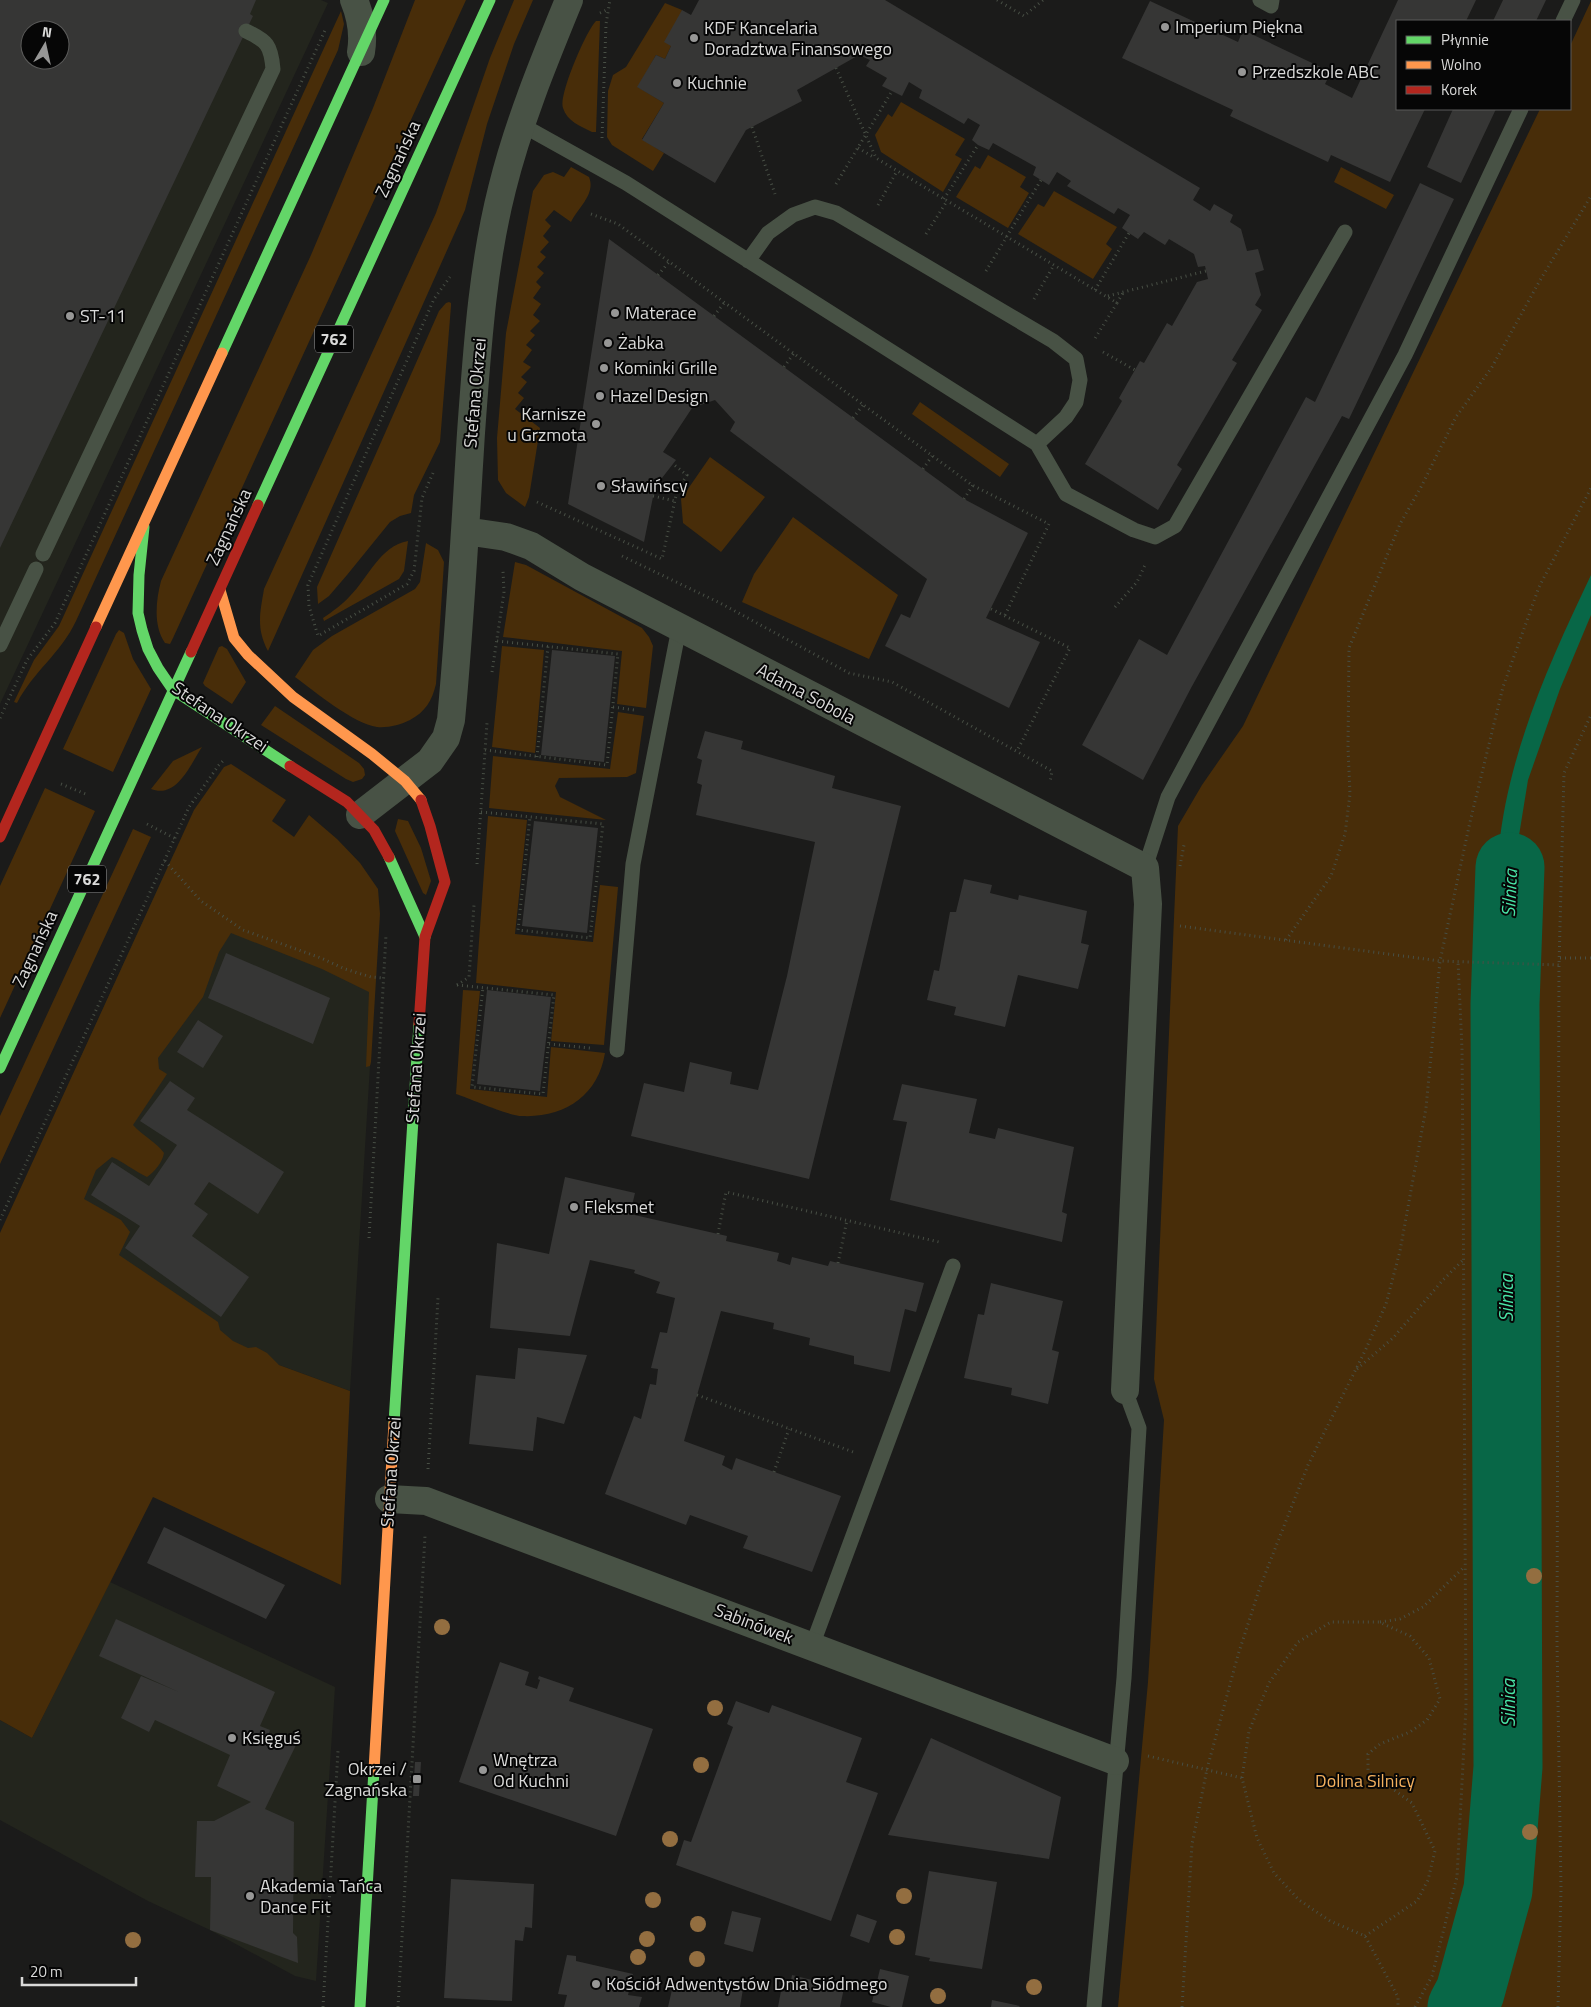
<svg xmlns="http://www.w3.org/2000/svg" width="1591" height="2007" viewBox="0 0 1591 2007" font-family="'Titillium Web',sans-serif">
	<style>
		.built { fill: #23251d; fill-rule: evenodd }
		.green { fill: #482d09 }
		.water { fill: #086747 }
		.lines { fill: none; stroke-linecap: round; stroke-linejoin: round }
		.river { stroke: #086747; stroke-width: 69 }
		.building { fill: #363635; fill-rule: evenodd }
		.path { stroke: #484f45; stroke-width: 3; stroke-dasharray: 1 4; stroke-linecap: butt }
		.lane { stroke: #485245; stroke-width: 15 }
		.street { stroke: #485245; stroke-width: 28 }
		.fast { stroke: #63d668; stroke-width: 11 }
		.slow { stroke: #ff974d; stroke-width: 11 }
		.jam { stroke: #b3261e; stroke-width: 11 }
		.tree { fill: #936e40 }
		.poi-dot { fill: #979796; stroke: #060606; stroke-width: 2 }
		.labels { text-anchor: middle; stroke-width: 4; stroke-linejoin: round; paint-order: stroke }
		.shield { fill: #060606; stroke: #9a9a9a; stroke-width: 1 }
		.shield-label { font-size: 16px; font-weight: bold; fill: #dadad9 }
		.poi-label { font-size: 18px; fill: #dadad9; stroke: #060606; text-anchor: start }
		.street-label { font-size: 18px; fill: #dadad9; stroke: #060606 }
		.park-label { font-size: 18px; fill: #f5b15f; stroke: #060606 }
		.water-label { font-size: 19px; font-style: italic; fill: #49e5a7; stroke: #060606 }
	</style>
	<rect width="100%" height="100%" fill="#1b1b1a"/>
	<path class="built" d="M0,0H321L328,3L0,704ZM30,30H60V60H30Z
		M174,853L376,969L350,1391L233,1348L18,1195Z
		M110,1582L335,1687L316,1981L295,1976L210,1930L148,1901L0,1820V1720L32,1738Z"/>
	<path class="green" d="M415,0H466L173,638L170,644L165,643C153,626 156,600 161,581L311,255L373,108Z
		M514,0H533L514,44L487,124L465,210L268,651C256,628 260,613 264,589L436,213L490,58Z
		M1591,1V2007H1118L1148,1682L1164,1420L1154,1379L1178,826L1202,785L1243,726L1540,109H1570V46Z
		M665,3L682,10L671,46L665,59L656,55L638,87L664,103L642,139L664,153L653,171L612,145L607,137L608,91L613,75L626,67Z
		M341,11L344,24L338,50L76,621C61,653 33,672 17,703L14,702L34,660L59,626Z
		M596,21H600L596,132H592C580,126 567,121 563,108C558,96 586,31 596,21Z
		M901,102L965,139L955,155L962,159L943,192L881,152L875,135L888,114L892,117Z
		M988,155L1026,177L1020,187L1029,193L1008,228L956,197L975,166L980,169Z
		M571,167L589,177C596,194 578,208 571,222L554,210L545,220L551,226L543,236L549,242L540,252L546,257L537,267L544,273L536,282L541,287L533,298L541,304L533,315L540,321L530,331L535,335L526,345L532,350L523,362L531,367L521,377L527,382L518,393L524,398L515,409L540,428L529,497L525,507L506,493L498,480L497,438L506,333L533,191L544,175L553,172L564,177Z
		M1341,167L1394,195L1386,209L1334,182Z
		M1054,191L1117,227L1106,244L1112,249L1093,279L1018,234L1038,204L1044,207Z
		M449,302L451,303V306L440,442L414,495L411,513L400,516L390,522L347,575L329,596L318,604L317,587L439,311L446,303Z
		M920,402L1009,464L1000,477L912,414Z
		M710,457L765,497L721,552L683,523L681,499Z
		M793,517L898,595L869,659L742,602L754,574Z
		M408,541L404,571L399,579L324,621L323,618C333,611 342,605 350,596C369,577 380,546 408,541Z
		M426,543L438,550L444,562L436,684C432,701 425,712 410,720C400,725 388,728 377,727C354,724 314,691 295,677L313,650L332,636L415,589L420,582Z
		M515,562L526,565L642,628L649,637L653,646L646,708L617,704L622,651L503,637Z
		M119,630L124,633L133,659L151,689L113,772L63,749L116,634Z
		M222,646L227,649L246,682L232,704L205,686L203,683L219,647Z
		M502,646L544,650L535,753L492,747Z
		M275,706L359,763L364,769L365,775L362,779L353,782L346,779L261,725Z
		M618,712L644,716L636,773L627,777L559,778L555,786L560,797L606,820L489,808L493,756L610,769Z
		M202,747C190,765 177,799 151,789L173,761Z
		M231,764L286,800L272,821L294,837L309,815L337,839L360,863L378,889L380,914L371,1062L370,1066L366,1067L369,992L322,969L231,933L219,952L203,997L158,1058L159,1069L167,1074L133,1125C143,1136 156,1142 164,1153C162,1163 155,1171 147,1177C134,1171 124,1162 112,1157L96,1170L84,1199L121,1220L130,1232L119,1255L218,1322L220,1330L233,1341L248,1348L256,1347L267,1353L279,1365L350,1391L341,1585L153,1497L32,1738L0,1720V1233L194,810L224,767Z
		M45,788L95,811L0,1018V886Z
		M488,816L527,820L515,934L593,942L600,885L618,887L604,1045L551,1041L556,992L476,983Z
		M398,819L408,821L421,848L431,881L426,895L423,893L395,831Z
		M133,829L151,837L0,1164V1116Z
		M463,990L480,991L470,1089L547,1097L551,1047L605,1053C598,1096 564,1118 522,1116C509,1116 471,1099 456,1094Z"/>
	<path class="water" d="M1591,575V615L1560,689L1528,780L1517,848L1513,899L1514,961H1497C1497,923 1495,885 1499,847C1509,751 1550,661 1591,575Z"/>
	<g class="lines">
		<path class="river" d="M1462,2007L1470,1992L1498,1890L1508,1767L1505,1004L1510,867"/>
	</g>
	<path class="building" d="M0,0H256L250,14L253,16L0,548ZM30,30H60V60H30Z
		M699,0H885L1200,188L1193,200L1210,211L1214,204L1233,215L1230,222L1241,229L1247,251L1258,249L1264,270L1255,273L1261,295L1255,305L1262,310L1232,360L1237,363L1177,465L1182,469L1158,510L1085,464L1122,401L1119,398L1140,361L1144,363L1167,323L1172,326L1197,282L1208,279L1205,266L1198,267L1194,254L1169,239L1165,245L1144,232L1138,239L1129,233L1122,228L1130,215L1118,208L1114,214L1067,186L1071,181L1057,172L1049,185L1033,175L1036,167L993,143L989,150L978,145L972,140L980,125L968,118L964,124L919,98L922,90L909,82L902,96L882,86L887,78L866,66L870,60L859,55L797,90L802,101L746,130L715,183L642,140L664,103L637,87L656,55L665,59L671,46L664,42L682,10L691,15Z
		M1398,0H1476L1466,21H1397V109H1425L1390,182L1331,155L1328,162L1230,116L1233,110L1122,58L1150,1L1238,42L1243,30L1331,72L1325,84L1352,98Z
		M1503,0H1546L1536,21H1493Z
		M1453,109H1496L1461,183L1427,167Z
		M1420,183L1454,199L1349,419L1342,416L1191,688L1143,780L1082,745L1139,639L1167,655L1306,397L1315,402Z
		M609,239L964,499L1028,533L986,618L1040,642L1009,708L885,646L901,614L910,618L927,579L730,431L735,422L715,400L692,408L663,452L676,460L655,487L644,542L568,504Z
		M552,650L615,656L604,762L541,755Z
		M705,731L743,741L741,749L835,776L832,788L901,806L809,1179L631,1136L644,1083L684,1092L690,1062L732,1072L730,1084L758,1090L787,976L815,842L696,815L702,785L697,783L702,760L697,758Z
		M534,821L598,828L587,933L522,926Z
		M964,879L992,885L990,893L1018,900L1019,895L1087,911L1081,943L1089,945L1078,989L1018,975L1005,1027L954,1015L956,1007L927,1000L934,970L939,971L950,912H956Z
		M226,953L330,998L313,1044L208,998Z
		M487,990L551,997L540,1091L477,1084Z
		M198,1020L223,1036L203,1068L177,1052Z
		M170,1081L195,1098L187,1110L284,1172L258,1214L209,1182L194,1204L208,1214L192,1236L249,1277L221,1317L125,1248L140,1226L91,1195L112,1162L149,1186L177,1145L140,1121Z
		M902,1084L977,1099L969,1133L995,1139L998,1128L1074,1147L1062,1212L1067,1214L1062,1242L890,1200L907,1122L893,1120Z
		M565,1177L635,1193L630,1214L727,1236L726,1241L779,1253L777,1261L790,1265L792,1257L828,1266L830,1261L924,1283L916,1312L905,1309L890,1372L854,1364V1356L809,1345L810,1338L773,1329L774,1323L721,1311L684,1441L725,1456L722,1465L732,1470L736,1458L841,1496L812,1572L743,1548L748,1536L690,1515L686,1525L605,1494L634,1416L641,1419L650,1384L656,1385L658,1369L651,1368L660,1332L667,1333L675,1298L656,1293L660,1282L634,1273L635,1270L590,1260L570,1336L490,1328L497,1243L549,1254Z
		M991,1283L1063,1301L1052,1350L1059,1352L1048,1404L1011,1395L1012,1388L964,1378L978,1314L984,1315Z
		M518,1348L587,1355L564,1424L537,1417L533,1451L469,1444L476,1375L515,1379Z
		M164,1527L285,1585L266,1619L147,1563Z
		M116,1619L275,1692L260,1726L270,1730L269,1733L296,1745L265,1809L294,1822L293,1933L297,1937L298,1963L210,1930L211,1877H195L197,1821H214L251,1802L217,1786L230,1755L155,1720L149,1732L121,1718L141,1676L179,1692L99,1656Z
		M500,1662L529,1672L525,1685L537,1689L540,1680L538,1679L539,1676L574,1688L569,1701L653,1729L616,1836L459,1782Z
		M736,1701L769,1713L772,1705L862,1738L846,1782L878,1793L831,1921L676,1865L684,1840L691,1842L733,1727L727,1724Z
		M931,1738L1061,1797L1049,1859L888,1835Z
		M415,1762H421L419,1796H413Z
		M929,1871L997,1882L982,1969L929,1961L930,1958L915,1955Z
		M451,1879L534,1884L532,1928L525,1927L523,1941L515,1940L512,2001L444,1998Z
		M732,1911L761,1918L753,1952L724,1944Z
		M857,1914L877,1921L869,1943L850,1936Z
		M567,1955L576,1956V1961L633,1974L628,1995L642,1997L639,2007H564L567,1995L558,1994Z
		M880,1969L909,1976L902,2007H891L872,2002Z
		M792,1975L844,1988L840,2007H778L781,1991L789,1992Z
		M700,1980L743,1989L740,2007H668L674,1981L699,1987Z
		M992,2000L1020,2006L1019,2007H991Z"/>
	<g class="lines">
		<path class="path" d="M997,0L1024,16L1043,0
			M600,13L609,9
			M836,68L876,158L1117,303L1094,340
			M752,127L775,194
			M602,138L606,24L610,0
			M858,148L875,158
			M836,184L892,91
			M944,199L978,145
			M878,205L897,171
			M591,214L618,224L972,485L1049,524L1005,615
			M926,234L947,201
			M986,271L1041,180
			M658,275L669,262
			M1095,290L1129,233
			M1108,296L1206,271
			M1034,299L1054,265
			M1117,303L1123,293
			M714,316L724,303
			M1103,352L1135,370
			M784,367L794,353
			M853,418L863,405
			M923,469L932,456
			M433,473L422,498L414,571L407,584L318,636L309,606L308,585L434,299L450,277
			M653,496L675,501
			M964,499L973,485
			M537,502L662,559L677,491L687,475L673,464
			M622,556L720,603L849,673L892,682L1052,771L1050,782
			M1115,607L1137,582L1146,563
			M991,609L1070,648L1017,751
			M492,672L504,592L503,571
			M613,707L634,710
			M0,718L27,660L55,623L326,28
			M485,750L607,765L618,654L497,641
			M537,757L548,646
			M61,784L88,795
			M481,812L603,824L590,938L518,930L530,817
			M147,824L176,839
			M165,861L201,901L243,930L321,958L345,969L371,977L384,978
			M477,864L487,723
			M1180,866L1184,845
			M1180,926L1440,961L1559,965
			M1286,940L1331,876L1345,834L1350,794L1348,747L1349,648L1400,524L1421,487L1456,417L1492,367L1539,282L1591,196
			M1560,958H1591
			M457,985L469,977L474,905
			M457,985L554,995L543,1094L472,1087L483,987
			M549,1044L590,1048
			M0,1220L189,807L219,765L223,761
			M718,1234L726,1192L939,1242
			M369,1238L386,935
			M838,1263L847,1220
			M1357,1369L1393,1338L1443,1280L1464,1259
			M697,1395L856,1453
			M428,1469L438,1298
			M774,1472L789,1429
			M1380,1622L1400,1619L1423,1607L1464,1567
			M1148,1756L1242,1778
			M1365,1936L1417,1901L1428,1880L1435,1851L1412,1803L1368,1771V1754L1380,1744L1410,1732L1427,1720L1440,1699L1429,1658L1410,1636L1379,1622H1331L1298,1642L1269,1683L1249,1731L1242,1778L1257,1838L1274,1873L1299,1900L1330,1921L1365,1936L1398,1997V2007
			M323,2007L338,1751
			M398,2007L425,1536
			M1182,2007L1192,1844L1207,1769L1238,1655L1260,1587L1308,1465L1365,1351L1386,1304L1400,1251L1426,1108L1440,961L1470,822L1503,687L1539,587L1591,488
			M1415,2007L1432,1976L1457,1877L1466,1707L1463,1164L1462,1049L1458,961
			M1558,2007L1561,1889L1557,1641L1559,965L1564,773L1591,715"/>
		<path class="lane" d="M1260,0L1271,6L1272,0
			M1563,21L1573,0
			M522,125L626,183L1037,444L1066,494L1134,530L1155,537L1175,526L1345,232
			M748,261L768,233L793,215L815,207L836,213L1053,341L1076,359L1080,380L1076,402L1066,417L1037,444
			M43,554L273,69C271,45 267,41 246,31
			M0,645L36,569
			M1145,868L1168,797L1405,355L1521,109
			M617,1050L633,864L679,628
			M812,1646L953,1266
			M1094,2007L1124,1678L1139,1428L1125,1390"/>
		<path class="street" d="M354,0C361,17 364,34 361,52
			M465,531L506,537L531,546L582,577L1145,868L1148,904L1125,1390
			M360,815L430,761L446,738L451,720C460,625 465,529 471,433C477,352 482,268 502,189C518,124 544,61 569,0
			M389,1499L426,1501L1115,1761"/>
		<path class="fast" d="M222,353L384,0
			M258,505L490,0
			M144,527L139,575L138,613L142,630L148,649L158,668L173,690L290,766
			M389,857L425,937
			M0,1068L191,652
			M394,1423L419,1024
			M360,2007L374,1770"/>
		<path class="slow" d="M220,590L234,638L248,655L293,697L372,754L405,781L421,800
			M96,627L222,353
			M374,1770L394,1423"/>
		<path class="jam" d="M191,652L258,505
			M290,766L347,802L374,830L389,857
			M0,837L96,627
			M419,1024L425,937L445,882L430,826L421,800"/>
	</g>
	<g class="tree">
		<circle cx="1534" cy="1576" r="8"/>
		<circle cx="442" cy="1627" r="8"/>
		<circle cx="715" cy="1708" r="8"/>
		<circle cx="701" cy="1765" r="8"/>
		<circle cx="1530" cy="1832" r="8"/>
		<circle cx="670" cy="1839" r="8"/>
		<circle cx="904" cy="1896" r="8"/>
		<circle cx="653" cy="1900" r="8"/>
		<circle cx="698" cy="1924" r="8"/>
		<circle cx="897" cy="1937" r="8"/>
		<circle cx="647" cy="1939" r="8"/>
		<circle cx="133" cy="1940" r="8"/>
		<circle cx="638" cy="1957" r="8"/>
		<circle cx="697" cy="1959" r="8"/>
		<circle cx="1034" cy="1987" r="8"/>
		<circle cx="938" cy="1996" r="8"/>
	</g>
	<g class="poi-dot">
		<circle cx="1165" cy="27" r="5"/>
		<circle cx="694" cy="38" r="5"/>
		<circle cx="1242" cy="72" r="5"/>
		<circle cx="677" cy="83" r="5"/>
		<circle cx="615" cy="313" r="5"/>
		<circle cx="70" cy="316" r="5"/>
		<circle cx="608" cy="343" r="5"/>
		<circle cx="604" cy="368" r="5"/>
		<circle cx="600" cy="396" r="5"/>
		<circle cx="596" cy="424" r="5"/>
		<circle cx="601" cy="486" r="5"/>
		<circle cx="574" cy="1207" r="5"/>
		<circle cx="232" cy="1738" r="5"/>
		<circle cx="483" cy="1770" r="5"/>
		<rect x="412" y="1774" width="10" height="10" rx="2.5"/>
		<circle cx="250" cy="1896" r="5"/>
		<circle cx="596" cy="1984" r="5"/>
	</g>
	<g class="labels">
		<g class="shield">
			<rect x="315" y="325.5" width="38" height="27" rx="4"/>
			<rect x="68" y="865.5" width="38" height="27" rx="4"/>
		</g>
		<g class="shield-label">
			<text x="334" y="345">762</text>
			<text x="87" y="885">762</text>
		</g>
		<g class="poi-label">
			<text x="1175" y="33">Imperium Piękna</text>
			<text x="704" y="34">KDF Kancelaria<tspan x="704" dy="21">Doradztwa Finansowego</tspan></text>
			<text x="1252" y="78">Przedszkole ABC</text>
			<text x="687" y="89">Kuchnie</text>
			<text x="625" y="319">Materace</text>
			<text x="80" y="322">ST-11</text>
			<text x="618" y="349">Żabka</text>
			<text x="614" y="374">Kominki Grille</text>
			<text x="610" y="402">Hazel Design</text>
			<text x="586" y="420" text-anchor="end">Karnisze<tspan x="586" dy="21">u Grzmota</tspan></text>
			<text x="611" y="492">Sławińscy</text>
			<text x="584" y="1213">Fleksmet</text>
			<text x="242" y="1744">Księguś</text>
			<text x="493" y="1766">Wnętrza<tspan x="493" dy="21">Od Kuchni</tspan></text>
			<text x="407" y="1775" text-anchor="end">Okrzei /<tspan x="407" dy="21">Zagnańska</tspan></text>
			<text x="260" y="1892">Akademia Tańca<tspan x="260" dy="21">Dance Fit</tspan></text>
			<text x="606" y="1990">Kościół Adwentystów Dnia Siódmego</text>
		</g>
		<g class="street-label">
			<text transform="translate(398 159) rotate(-65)" y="6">Zagnańska</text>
			<text transform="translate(475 393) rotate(-85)" y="6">Stefana Okrzei</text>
			<text transform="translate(229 527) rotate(-65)" y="6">Zagnańska</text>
			<text transform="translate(806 694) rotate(28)" y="6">Adama Sobola</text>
			<text transform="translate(220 717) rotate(34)" y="6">Stefana Okrzei</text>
			<text transform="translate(35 949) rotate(-65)" y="6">Zagnańska</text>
			<text transform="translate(416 1068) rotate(-86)" y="6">Stefana Okrzei</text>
			<text transform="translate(391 1472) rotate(-86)" y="6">Stefana Okrzei</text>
			<text transform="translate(754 1624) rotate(21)" y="6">Sabinówek</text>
		</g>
		<g class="park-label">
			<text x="1365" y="1787">Dolina Silnicy</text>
		</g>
		<g class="water-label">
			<text transform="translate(1509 893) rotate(-87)" y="7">Silnica</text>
			<text transform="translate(1506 1298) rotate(-90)" y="7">Silnica</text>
			<text transform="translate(1508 1703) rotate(-90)" y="7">Silnica</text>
		</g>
	</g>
	<rect x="1396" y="20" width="175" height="90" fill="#060606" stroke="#5b5b5a"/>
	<rect x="1406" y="36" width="25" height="8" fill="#63d668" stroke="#5b5b5a"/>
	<text x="1441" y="45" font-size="15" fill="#dadad9">Płynnie</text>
	<rect x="1406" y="61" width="25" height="8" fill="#ff974d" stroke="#5b5b5a"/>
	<text x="1441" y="70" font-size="15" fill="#dadad9">Wolno</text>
	<rect x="1406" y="86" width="25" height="8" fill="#b3261e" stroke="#5b5b5a"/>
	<text x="1441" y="95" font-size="15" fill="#dadad9">Korek</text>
	<g transform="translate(45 45) rotate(9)"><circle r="24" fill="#060606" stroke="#5b5b5a"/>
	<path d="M0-4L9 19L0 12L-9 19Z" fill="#979796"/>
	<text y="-8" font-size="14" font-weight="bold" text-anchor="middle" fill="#dadad9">N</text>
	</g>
	<path d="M22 1977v8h114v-8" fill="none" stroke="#dadad9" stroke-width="2.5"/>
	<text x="30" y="1977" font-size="15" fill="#dadad9" stroke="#060606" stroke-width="4" paint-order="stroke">20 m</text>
</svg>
